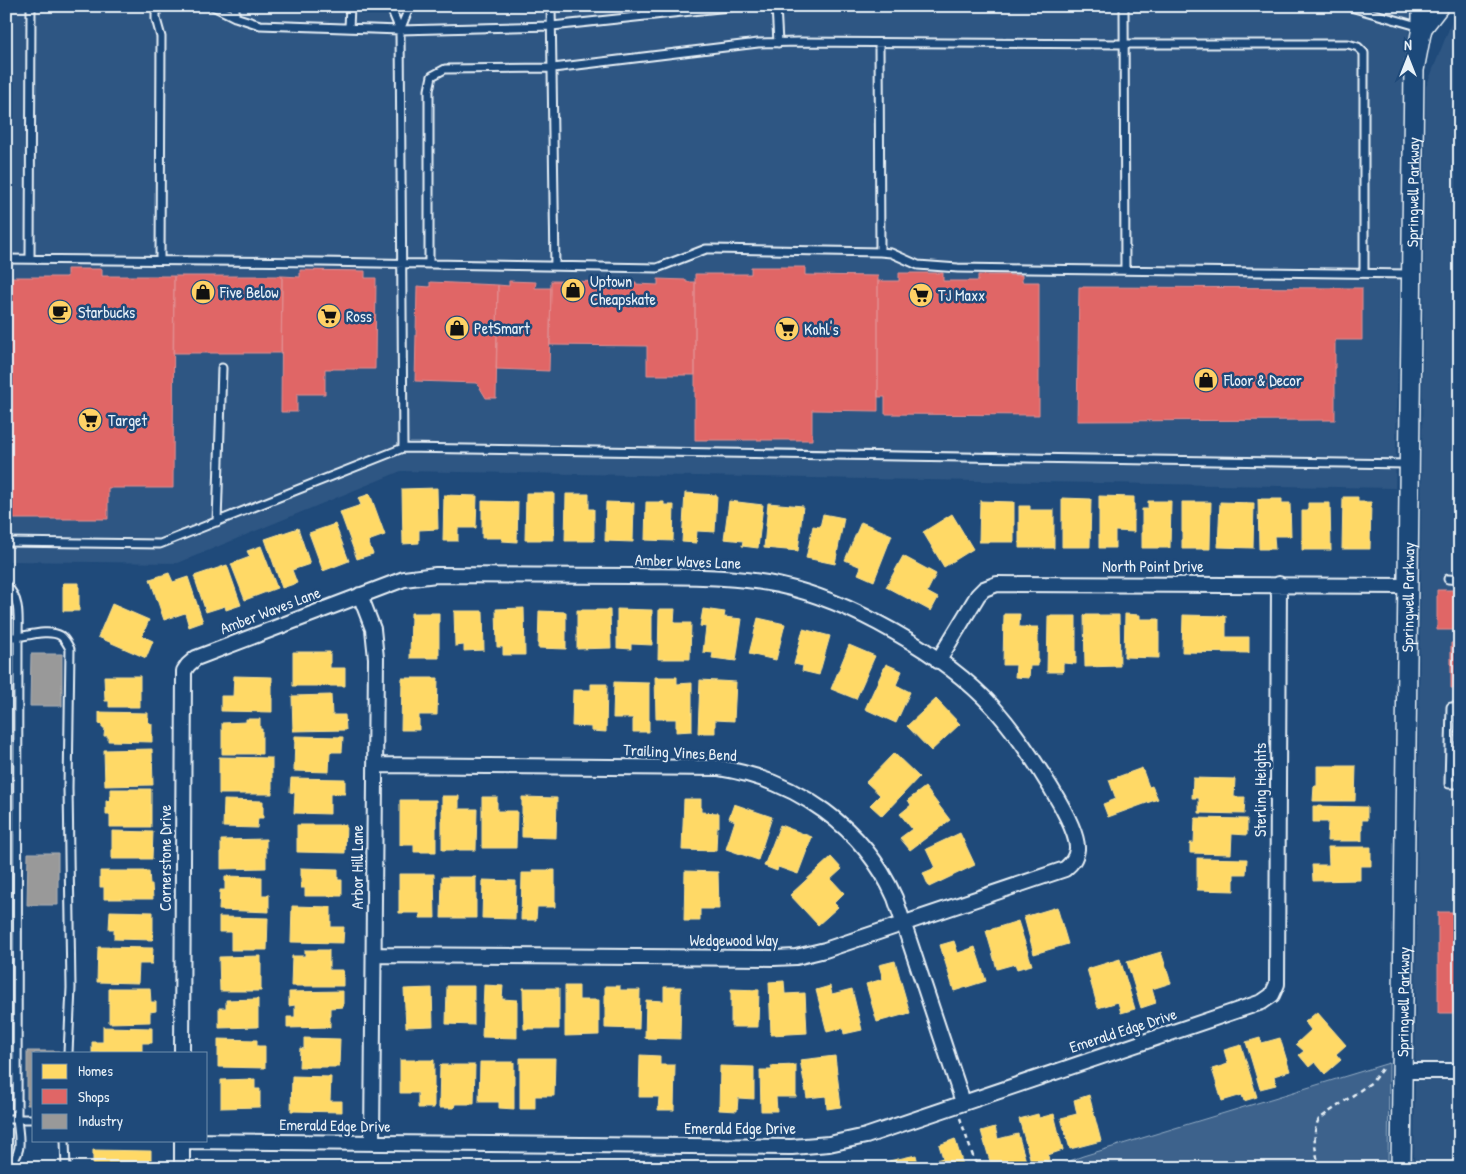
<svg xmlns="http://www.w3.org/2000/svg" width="1466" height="1174" viewBox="0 0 1466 1174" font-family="'Patrick Hand',sans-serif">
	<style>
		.built { fill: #2e5683 }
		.green { fill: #3c628c; stroke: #92aac2 }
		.homes { fill: #ffd966; stroke: #f8e092 }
		.shops { fill: #e06666; stroke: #e29092 }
		.industry { fill: #999; stroke: #b1b3b6 }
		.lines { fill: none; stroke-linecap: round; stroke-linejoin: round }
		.lane-casing { stroke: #e8f1f8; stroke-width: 11 }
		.street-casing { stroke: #e8f1f8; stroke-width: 18 }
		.secondary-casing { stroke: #e8f1f8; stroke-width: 22 }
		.path { stroke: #e8f1f8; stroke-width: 2.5; stroke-dasharray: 5 4; stroke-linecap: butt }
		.lane { stroke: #1f4a7a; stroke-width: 7 }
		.street { stroke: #1f4a7a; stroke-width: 14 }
		.secondary { stroke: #1f4a7a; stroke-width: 19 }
		.labels { text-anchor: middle; stroke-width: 5; stroke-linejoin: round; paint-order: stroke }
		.street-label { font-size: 16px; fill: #e8f1f8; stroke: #1f4a7a }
		.poi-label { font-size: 16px; fill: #e8f1f8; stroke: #1f4a7a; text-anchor: start }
	</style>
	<rect width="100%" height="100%" fill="#1f4a7a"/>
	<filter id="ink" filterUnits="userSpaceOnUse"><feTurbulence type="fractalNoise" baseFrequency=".02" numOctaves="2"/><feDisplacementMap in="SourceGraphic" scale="10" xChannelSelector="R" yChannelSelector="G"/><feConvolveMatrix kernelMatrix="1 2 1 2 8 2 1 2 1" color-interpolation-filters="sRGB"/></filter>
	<g filter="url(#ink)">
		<path class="built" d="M6,6H1414L1405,52L1395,488L401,471L178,563L6,561Z
			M1458,6H1460V1168H1414L1426,87Z"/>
		<path class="green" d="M1389,1063L1388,1168H1051L1083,1156Z"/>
		<path class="homes" d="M437,488L438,529L419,530V543L403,544L402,489Z
			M526,493H554V540H525Z
			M685,493L717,495L715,532L697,531L696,543L682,542Z
			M370,494L385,535L368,541L373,554L357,559L340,512L361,505L358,498Z
			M566,494H589V509H594V541H565Z
			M444,495L477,496L476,528H458V541H443Z
			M1099,496L1134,497V532L1115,531V548H1099Z
			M1343,497H1358V502H1371L1370,549H1342Z
			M1062,498L1091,499L1090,547H1062Z
			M1258,499H1282V503H1290L1291,536H1274L1275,549H1259Z
			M482,501L518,502L517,542L502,541V538H482Z
			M729,501L763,505L758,548L742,546L743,541L724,539Z
			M980,501L1014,502V542H979Z
			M1148,501H1171L1170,548H1142V509H1148Z
			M606,502L634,503L633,542L605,541Z
			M646,502H664V505H674L673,541L645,540Z
			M1182,502H1211L1210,549H1182Z
			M1220,502L1254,503L1253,548L1218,547Z
			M768,503L803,506L798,551L764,548Z
			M1308,503H1330L1331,550H1302V511H1308Z
			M1019,506H1030V510H1054V548H1019Z
			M823,514L844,518L835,564L806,558L813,526L820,527Z
			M952,514L973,549L944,567L923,532Z
			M861,522L892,535L874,581L858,574L861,567L845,560Z
			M335,524L349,561L323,571L309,533Z
			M298,528L310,564L292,570L297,583L282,588L265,539Z
			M261,546L277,588L245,600L231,564L250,557L247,551Z
			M903,556L936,574L927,592L938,598L931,611L886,587Z
			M227,565L241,605L226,610L225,606L206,612L194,576Z
			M169,573L173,582L188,577L203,622L189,627L185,613L164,620L150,579Z
			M63,583H79V611H63Z
			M112,604L149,620L142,636L153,641L146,658L98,637Z
			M524,608L525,655H503V647H497L496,609Z
			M617,609L652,610V645L631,644V649L617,648Z
			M659,609H675L674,623H691L690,659H658Z
			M703,609L725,612L724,617L742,619L736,661L712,658L713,653L703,652L706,627L700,626Z
			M577,610H610L611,648L577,649Z
			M454,611H483L484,650L464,651V645L455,646Z
			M539,611L566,612V649L538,648Z
			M411,613H439V658H410Z
			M1004,614H1020L1019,627H1038V666H1030L1029,678L1015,677L1016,665H1003Z
			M1125,614L1140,615V619H1159V658L1124,657Z
			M1084,615H1119L1120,666L1085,667Z
			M1183,615L1226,616V637H1249V653L1182,652Z
			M1048,616H1076V664L1063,663V672H1047Z
			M758,618L785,624L776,660L749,654Z
			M803,629L830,636L819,675L802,671L803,666L794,664Z
			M849,645L875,656L856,699L831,689Z
			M293,652H330V668H345V686H293Z
			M886,664L902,671L896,685L910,692L896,723L865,709Z
			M104,676H140V707H109V701H105Z
			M234,676L272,677V712L221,711V696H233Z
			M655,677H677V684L692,683V731L676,732V719H656Z
			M402,678H438L437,715H419V730H401Z
			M700,680L736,682L734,721L715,720V733H698Z
			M614,682L649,683V732H633V718H613Z
			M591,684H607L606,732L591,731V727L572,726L573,690H591Z
			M331,695L332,715H345L346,730L293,731L292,696Z
			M936,699L960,724L931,751L907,726Z
			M99,712L148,713V722L152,724V742L108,741V736H104L105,728H102V725L99,724Z
			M246,719H260V729H262V754H222V723L246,722Z
			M295,736L343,737L342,752H330L329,772L294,771Z
			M152,749L153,785L105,786L104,750Z
			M894,753L919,777L882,816L870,805L880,795L866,782Z
			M219,757L272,758V794H219Z
			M1317,766H1356L1355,801H1313L1314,786H1317Z
			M1142,768L1149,787L1152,786L1158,799L1108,817L1103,804L1116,799L1109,780Z
			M291,778L345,779V794H330V814L294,813L295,793L290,792Z
			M1193,778L1235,779L1234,797H1245L1244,814L1199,813V798H1192Z
			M925,787L950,820L910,850L900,838L912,829L900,814L911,805L908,800Z
			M110,789H151V827H110V815H106V801H110Z
			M442,796H459V809H477L476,850H442Z
			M482,797H497V811H517L516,848H482Z
			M522,797L557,798L556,838L522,837Z
			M684,799H701V812L719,813V827H717L716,851L682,850Z
			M224,800L263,801V818H258L257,828L223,827Z
			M400,800H436V852H414V845H400Z
			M734,804L772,817L758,860L726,849L735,821L729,818Z
			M1313,806L1367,807V820H1362V841H1327L1328,822H1313Z
			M1195,818L1247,819V835L1232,834L1231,854L1190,853V843H1194Z
			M297,825H346L345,853L297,852Z
			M780,825L812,837L798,874L778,867L777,871L764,866Z
			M112,831L153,832L152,859H112Z
			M960,833L975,865L929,887L923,873L935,868L926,849Z
			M266,839V868L221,869V840Z
			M1328,847H1371V866H1360V880L1313,881L1312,865H1329Z
			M831,857L842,869L831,879L844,893L834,903L838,907L818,925L790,895Z
			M1197,858L1247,859L1246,874H1234V891L1197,890Z
			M301,868L338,869V880H342V896H305V888H301Z
			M532,870H555V907H537L536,920H521L522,873H532Z
			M100,871H149L150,884H152L153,899H104V887H100Z
			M685,871L718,872L719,909H700V921H684Z
			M399,874H434L435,918H420V913H399Z
			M225,876L262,877V895H269V912L219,910L220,890H225Z
			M442,877H476V918H441Z
			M483,880L516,881L515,919L482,918Z
			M292,906L331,907V927H344L343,943L291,942Z
			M1057,907L1068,944L1034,954L1024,917Z
			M110,911L153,912V940L114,939V929H109Z
			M219,917L268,918L267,950H231V932H219Z
			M1018,921L1032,965L1017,969L1015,964L997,969L986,931Z
			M954,941L958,953L975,947L986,981L954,991L940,945Z
			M98,947L153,948L152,964H139L138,983L97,982Z
			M305,950H329V970H343V986H291L292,956H305Z
			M1161,952L1171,983L1152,989L1156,1003L1141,1008L1127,962Z
			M261,956V991H220L219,957Z
			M1120,959L1135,1009L1121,1013L1118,1002L1098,1008L1087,969Z
			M895,961L910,1013L877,1022L866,984L883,979L879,965Z
			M784,981L785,994L805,993L807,1033L771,1035L769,982Z
			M484,985L503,986L502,999L517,1000V1038L482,1037Z
			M447,986H474V1025L446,1024Z
			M565,986H579V1000H599V1035L565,1036Z
			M605,986H620V990H640L639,1029L605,1028Z
			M830,986L832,994L852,989L862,1030L844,1034L843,1028L827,1032L816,990Z
			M664,987H681L680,1039L645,1038L646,1000L664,1001Z
			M109,988H150L151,1002H156V1011L150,1012V1022L109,1023Z
			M432,988L433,1026L406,1027L404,989Z
			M523,988H559V1029H524Z
			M731,989L759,990L758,1027H731Z
			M343,991V1007L330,1008V1027L287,1028V1017H295V1005L289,1006V992Z
			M258,999V1027L219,1028V1008H226V1000Z
			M1317,1012L1346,1045L1336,1054L1341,1060L1325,1074L1315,1062L1309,1067L1299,1055L1304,1051L1296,1044L1311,1030L1305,1022Z
			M103,1027L152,1028V1043H142V1053H92V1042H103Z
			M304,1038L340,1039L339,1067H299L300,1048L304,1049Z
			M1260,1038L1262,1043L1280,1038L1290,1071L1274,1076L1276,1085L1260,1089L1246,1042Z
			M218,1039L257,1040V1046H265V1068L218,1067Z
			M1241,1045L1257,1097L1244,1101L1242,1095L1222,1101L1212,1069L1228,1064L1224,1050Z
			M640,1055L660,1056V1065H675L674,1110H658L659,1097H639Z
			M835,1056L841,1107L827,1109L826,1096L807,1098L800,1060Z
			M520,1058H555L554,1096H535V1109H520Z
			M400,1060H434V1108H418V1093H400Z
			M480,1062H514V1109L499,1108V1102H479Z
			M440,1065H475L474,1104H455L454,1108H439Z
			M796,1065V1097H776L777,1111H761L760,1070H772L771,1066Z
			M720,1066L754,1067V1099L738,1098L737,1111L719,1110Z
			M292,1076L331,1077L330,1101H342V1112L291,1111Z
			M255,1079V1089H260V1107L221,1108V1080Z
			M1089,1095L1101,1141L1070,1149L1061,1118L1077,1114L1074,1100Z
			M1038,1114L1039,1118L1054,1114L1063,1150L1048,1155L1049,1161L1032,1165L1019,1119Z
			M995,1127L998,1139L1018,1134L1028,1168H992L981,1131Z
			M955,1139L964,1168H929L927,1163L943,1158L939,1145Z
			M93,1150L151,1151V1167L93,1168Z
			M916,1155L919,1168H890L889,1161Z"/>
		<path class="shops" d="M751,267H805V275L878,276V411L812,410V440H695V274H751Z
			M67,269H102V276H174L173,488H108V519H6V270H10V277H67Z
			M300,270L365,271V278H376L375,369H325V394H297V412H281L282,276L300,277Z
			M899,273H943V281H978V275H1022V282H1039V415L885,414V397H878V281H899Z
			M174,276H282L281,353H173Z
			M658,279L686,280V282H695V375H647V346L550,345L551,281L636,282V284L658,285Z
			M509,281L536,282L535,288H551L549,371L496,369L498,285L509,286Z
			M430,282L498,285L496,398H486L477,383L415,381L417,286L430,287Z
			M1079,287L1362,288V340H1335V420L1077,421Z
			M1437,590H1460V630H1437Z
			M1451,643H1460V688H1451Z
			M1438,912H1460V1013H1438Z"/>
		<path class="industry" d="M31,654H62V706H30Z
			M28,853H58V905H27Z
			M27,1051H59V1053H34V1105H27Z"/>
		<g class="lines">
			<g class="lane-casing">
				<path id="lane" d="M156,6V19L161,37L160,260
					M213,6L235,17L260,25L400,30L552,26L738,6
					M390,6L400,30L403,448
					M551,6L555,266
					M776,6L778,43
					M1124,6L1125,270
					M1347,6L1421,27
					M644,16L645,6
					M235,17V6
					M349,28L350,6
					M400,30L410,6
					M879,43L880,252
					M6,259L321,262L657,268L706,249H712L880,252L891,253L918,265L958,268L1409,274
					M30,259L31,6
					M429,264V90L432,76L445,69L553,68L758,43L798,42L1124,44H1348L1358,47L1364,53V273
					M1459,512H1460
					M217,522L222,368
					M6,542L160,544L403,448L1407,464
					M1448,579L1460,580
					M6,585C21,599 18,618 18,637C30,635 50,629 61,636C65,639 68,645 70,649L68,788L71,988L68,1053
					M6,637H18L17,1119H6
					M1460,707H1451L1449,784H1460
					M65,1140L66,1168
					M7,1168C24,1152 19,1140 17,1119H34"/>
			</g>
			<g class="street-casing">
				<path id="street" d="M360,595L373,629L376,658L372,1142
					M938,661L978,595L984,589L997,584L1407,586
					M375,765L719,768C796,780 864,827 895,898L963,1102
					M182,1053L184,671L188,665L196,658L404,579L436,575C501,575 567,576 632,576C681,577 730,575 778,585C849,600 945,654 994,708C1016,733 1034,760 1051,788C1059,801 1078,834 1077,849C1076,858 1072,863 1065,869L825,950L796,957L774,958L374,955
					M1402,1071H1460
					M182,1141L792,1147L829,1144L866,1136L1262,1002L1272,995L1277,984L1279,584
					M182,1168V1140"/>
			</g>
			<g class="secondary-casing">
				<g id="secondary">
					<path d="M1422,28L1439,6"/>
					<path id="s1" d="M1401,1168L1414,70L1422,28V6"/>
				</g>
			</g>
			<path class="path" d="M960,1118L977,1168
				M1319,1168C1316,1151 1311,1134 1319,1119L1372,1082L1384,1066"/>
			<use href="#lane" class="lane"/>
			<use href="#street" class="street"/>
			<use href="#secondary" class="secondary"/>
		</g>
	</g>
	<defs>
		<g id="shop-disc" transform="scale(1.25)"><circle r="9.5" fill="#ffd166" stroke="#1f4a7a"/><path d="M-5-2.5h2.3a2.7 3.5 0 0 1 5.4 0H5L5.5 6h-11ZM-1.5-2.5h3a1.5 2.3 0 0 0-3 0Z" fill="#111"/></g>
		<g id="supermarket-disc" transform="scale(1.25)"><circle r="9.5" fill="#ffd166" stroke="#1f4a7a"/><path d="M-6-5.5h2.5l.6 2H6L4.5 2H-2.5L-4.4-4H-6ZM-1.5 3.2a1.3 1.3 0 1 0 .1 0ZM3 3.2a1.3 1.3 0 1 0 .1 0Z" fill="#111"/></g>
		<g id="cafe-disc" transform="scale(1.25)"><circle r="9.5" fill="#ffd166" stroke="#1f4a7a"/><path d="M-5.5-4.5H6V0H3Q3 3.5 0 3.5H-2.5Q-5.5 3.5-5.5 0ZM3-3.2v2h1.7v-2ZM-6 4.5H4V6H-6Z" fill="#111"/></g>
	</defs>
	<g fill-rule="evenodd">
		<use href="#shop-disc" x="573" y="290"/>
		<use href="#shop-disc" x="203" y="292"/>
		<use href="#supermarket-disc" x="921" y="295"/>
		<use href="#cafe-disc" x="60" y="312"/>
		<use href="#supermarket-disc" x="329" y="316"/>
		<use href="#shop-disc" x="457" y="328"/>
		<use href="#supermarket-disc" x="787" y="329"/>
		<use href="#shop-disc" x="1206" y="380"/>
		<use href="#supermarket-disc" x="90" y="420"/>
	</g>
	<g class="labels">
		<g class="street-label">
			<text dy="6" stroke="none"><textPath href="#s1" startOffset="976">Springwell Parkway</textPath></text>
			<text transform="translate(688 561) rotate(2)" y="6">Amber Waves Lane</text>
			<text x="1153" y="572">North Point Drive</text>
			<text dy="6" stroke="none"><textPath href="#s1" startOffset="571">Springwell Parkway</textPath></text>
			<text transform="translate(270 610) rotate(-21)" y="6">Amber Waves Lane</text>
			<text transform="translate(680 752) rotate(3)" y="6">Trailing Vines Bend</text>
			<text transform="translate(1260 790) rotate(-90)" y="6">Sterling Heights</text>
			<text transform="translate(165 858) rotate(-90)" y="6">Cornerstone Drive</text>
			<text transform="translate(357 867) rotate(-90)" y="6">Arbor Hill Lane</text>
			<text x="734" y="946">Wedgewood Way</text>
			<text dy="6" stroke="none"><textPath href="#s1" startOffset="166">Springwell Parkway</textPath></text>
			<text transform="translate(1123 1030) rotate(-18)" y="6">Emerald Edge Drive</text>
			<text transform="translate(335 1125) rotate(1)" y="6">Emerald Edge Drive</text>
			<text x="740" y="1134">Emerald Edge Drive</text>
		</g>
		<g class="poi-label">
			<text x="590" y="287">Uptown<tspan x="590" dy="18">Cheapskate</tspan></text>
			<text x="220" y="298">Five Below</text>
			<text x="938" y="301">TJ Maxx</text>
			<text x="78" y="318">Starbucks</text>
			<text x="346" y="322">Ross</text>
			<text x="474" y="334">PetSmart</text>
			<text x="804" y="335">Kohl's</text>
			<text x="1224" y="386">Floor &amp; Decor</text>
			<text x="108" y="426">Target</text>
		</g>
	</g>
	<rect width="1466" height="1174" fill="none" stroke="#1f4a7a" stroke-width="25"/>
	<rect x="12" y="12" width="1441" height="1149" fill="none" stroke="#e8f1f8" stroke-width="2" filter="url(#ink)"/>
	<rect x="32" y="1052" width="175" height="90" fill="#1f4a7a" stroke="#6f8dac"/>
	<rect x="42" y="1064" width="25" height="15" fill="#ffd966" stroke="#6f8dac"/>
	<text x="78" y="1076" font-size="15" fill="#e8f1f8">Homes</text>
	<rect x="42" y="1089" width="25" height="15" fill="#e06666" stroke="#6f8dac"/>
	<text x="78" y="1102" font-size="15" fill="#e8f1f8">Shops</text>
	<rect x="42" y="1114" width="25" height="15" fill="#999999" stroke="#6f8dac"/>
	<text x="78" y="1126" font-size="15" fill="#e8f1f8">Industry</text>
	<g transform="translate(1408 58)" stroke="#1f4a7a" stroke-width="4" paint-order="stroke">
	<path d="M0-4L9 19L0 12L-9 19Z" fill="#e8f1f8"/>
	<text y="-8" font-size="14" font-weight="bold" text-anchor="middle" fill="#e8f1f8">N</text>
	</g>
</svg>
